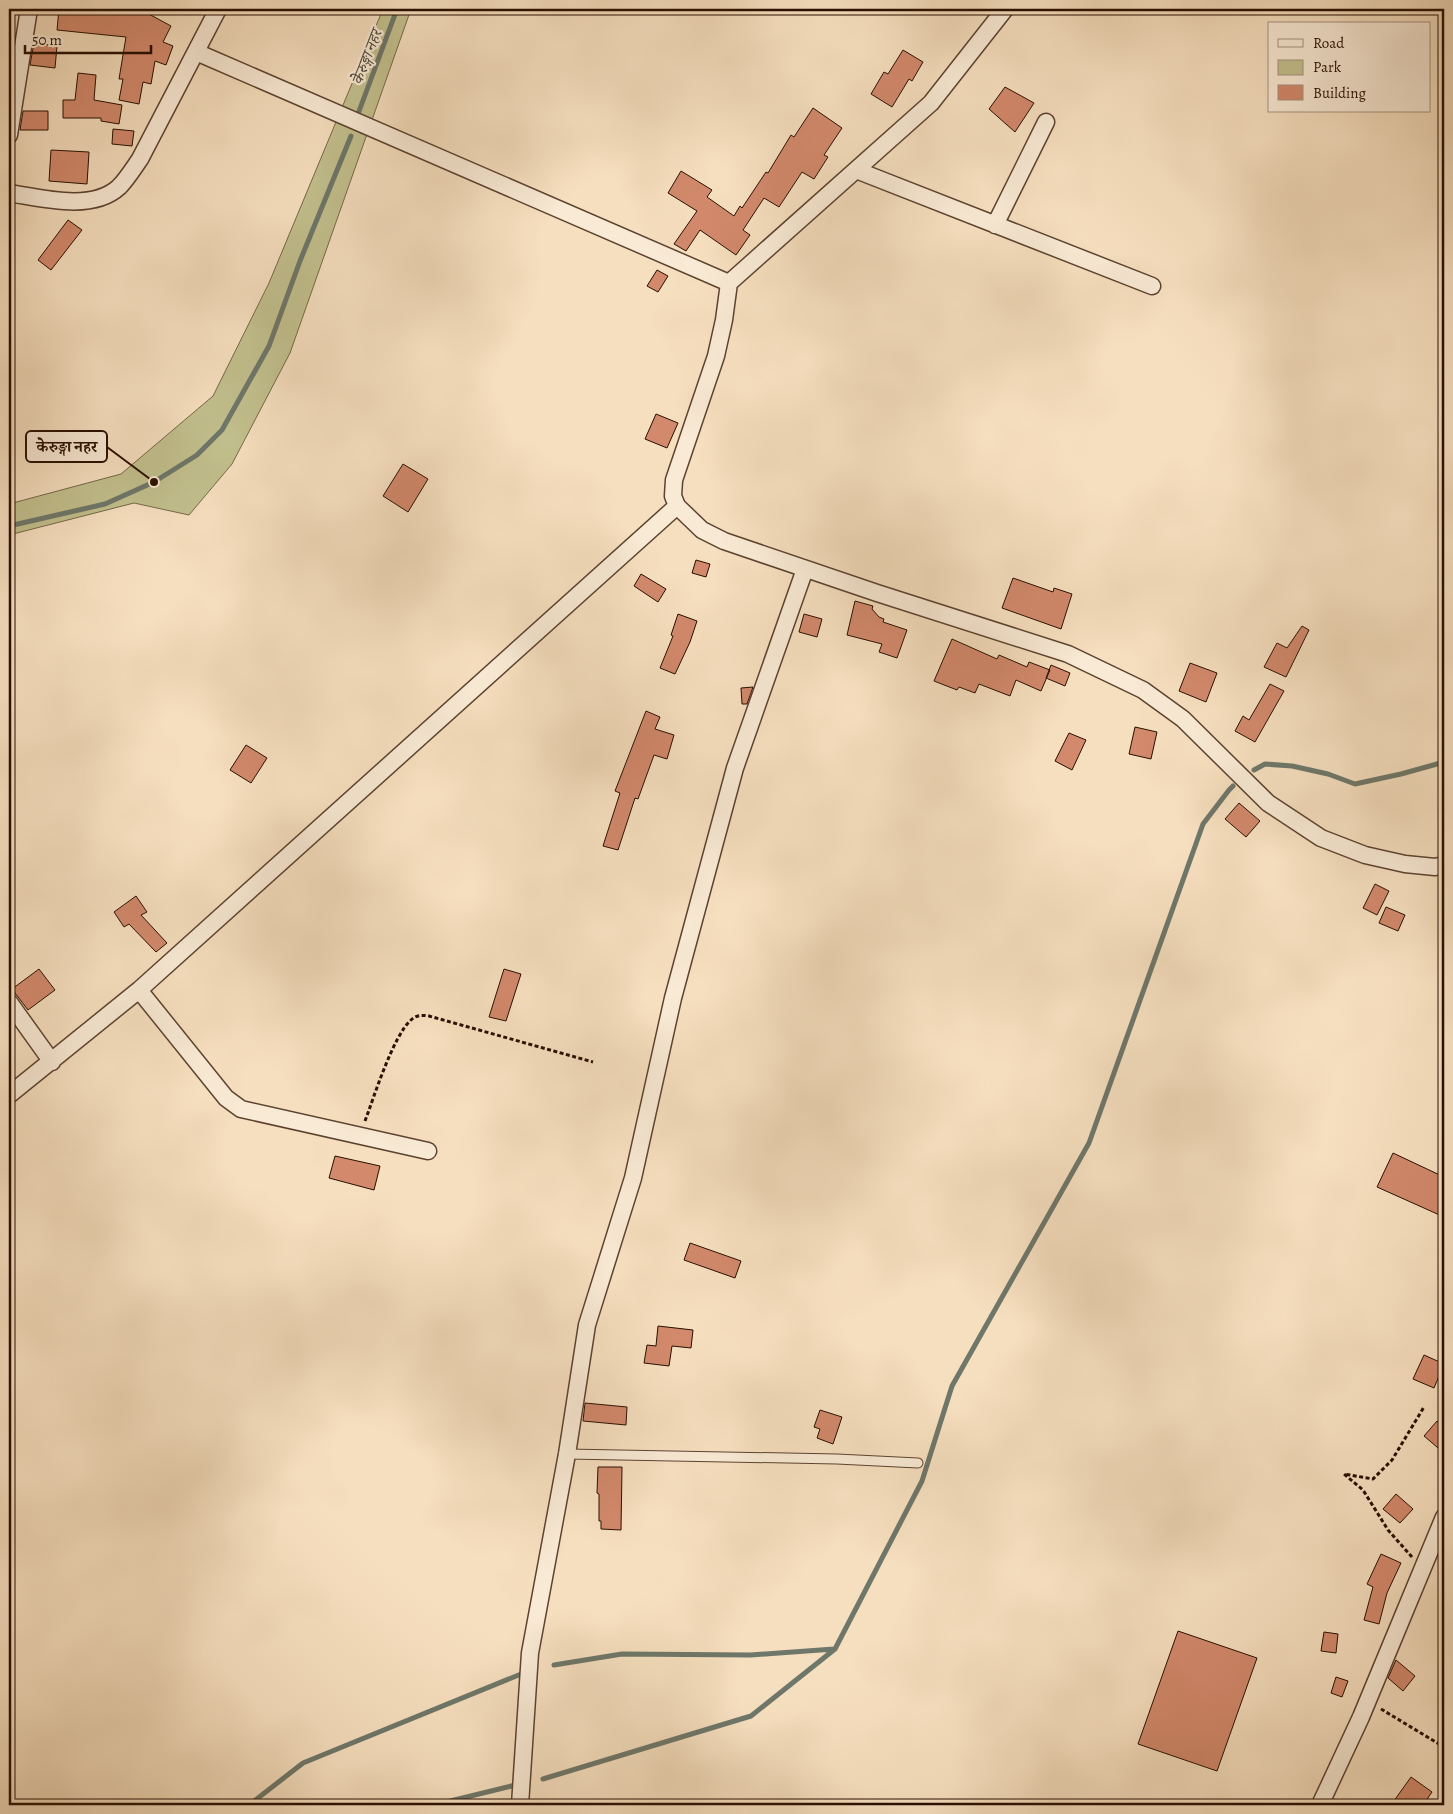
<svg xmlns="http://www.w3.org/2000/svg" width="1453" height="1814" viewBox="0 0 1453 1814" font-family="Alegreya,'Noto Serif Devanagari',serif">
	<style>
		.green { fill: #c2c08e; stroke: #756847 }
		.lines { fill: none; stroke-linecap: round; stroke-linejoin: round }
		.stream { stroke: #6e776a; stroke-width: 5 }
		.building { fill: #d2896c; stroke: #280f00 }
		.lane-casing { stroke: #5c4330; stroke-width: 11 }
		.street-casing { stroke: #5c4330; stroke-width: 19 }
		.path { stroke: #280f00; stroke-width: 3; stroke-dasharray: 4 2.5; stroke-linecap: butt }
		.lane { stroke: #f9ead5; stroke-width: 9 }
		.street { stroke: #f9ead5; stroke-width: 16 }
		.labels { text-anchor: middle; stroke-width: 4.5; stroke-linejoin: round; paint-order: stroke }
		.water-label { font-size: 16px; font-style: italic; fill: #514c3e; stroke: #f9ead5 }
		.leader { fill: none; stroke: #280f00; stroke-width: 2 }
		.callout-dot { fill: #280f00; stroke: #f9ead5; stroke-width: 2 }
		.callout { fill: #f9ead5; stroke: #280f00; stroke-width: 2 }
		.callout-label { font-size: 16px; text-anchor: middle; font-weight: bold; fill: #280f00 }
	</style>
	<rect width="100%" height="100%" fill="#f6dfbf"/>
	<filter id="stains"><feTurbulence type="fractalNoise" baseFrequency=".004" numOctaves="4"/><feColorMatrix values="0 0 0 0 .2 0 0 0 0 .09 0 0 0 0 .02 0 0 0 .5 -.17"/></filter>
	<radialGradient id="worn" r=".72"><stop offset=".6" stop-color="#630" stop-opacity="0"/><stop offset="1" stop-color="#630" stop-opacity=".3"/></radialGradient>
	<path class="green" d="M383,9H411L290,353L232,464L189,515L134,503L9,535V504L121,474L213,396L269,283Z"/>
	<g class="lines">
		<path class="stream" d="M358,114L397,9
			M9,526L105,504L154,482L197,455L222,430L269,346L300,261L351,136
			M1254,770L1265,764L1292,766L1328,774L1355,784L1401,774L1444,762
			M554,1665L622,1654L751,1655L834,1649
			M543,1779L751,1716L835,1649L922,1481L952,1386L1089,1143L1203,824L1229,790L1233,786
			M249,1805L303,1763L526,1672
			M434,1805L520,1784"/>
	</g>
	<path class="building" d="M59,9H147V13L171,26L163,42L173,46L166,65L155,61L151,84L143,82L139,104L119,100L123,79H119L126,37L57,30Z
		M34,43L57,46L55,68L30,65Z
		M903,50L923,62L912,81L909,79L892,107L871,94L884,72L888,74Z
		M78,73L96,75L94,100L122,105L119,124L101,121V118H63V100H75Z
		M1005,87L1034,103L1015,132L989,109Z
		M813,108L842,128L824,155L828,157L814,179L802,172L779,207L764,198L743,230L750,235L736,255L700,230L686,251L674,244L697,211L668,193L681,171L712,190L707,197L734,216L740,206L742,208L766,172L768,173L791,135L794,137Z
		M23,111H48V130H20Z
		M113,129L134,131L132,146L112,144Z
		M51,150L89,152L87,184L49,181Z
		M68,220L82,230L51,270L38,260Z
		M657,270L668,276L658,292L647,286Z
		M656,414L678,423L667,448L645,439Z
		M403,464L428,479L408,512L383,496Z
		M696,560L710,564L706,577L692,573Z
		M641,574L666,589L658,602L634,586Z
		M1013,578L1053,592L1054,588L1072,594L1061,629L1002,608Z
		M855,601L873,606L872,609L879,617L884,619L883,622L907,630L897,658L879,652L882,644L847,635Z
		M678,614L697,621L690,642L675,674L660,668L673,636L671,635Z
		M804,614L822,619L817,637L799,632Z
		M1302,626L1309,630L1286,677L1264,667L1277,643L1287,648Z
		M952,639L997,659L999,655L1027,667L1029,662L1050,670L1041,691L1016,680L1010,696L979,684L975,693L959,687L957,690L934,681Z
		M1190,663L1217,673L1206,702L1179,691Z
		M1051,665L1070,673L1065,686L1046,678Z
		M1270,684L1284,691L1255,742L1235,731L1243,716L1249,720Z
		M753,687L747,704H742L741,688Z
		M646,711L660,717L655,729L674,735L667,759L654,755L638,799L635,798L618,850L603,846L620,793L615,791Z
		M1135,727L1157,732L1151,759L1129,754Z
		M1069,733L1086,740L1072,770L1055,761Z
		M246,745L267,758L251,783L230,770Z
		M1239,803L1260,821L1246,837L1225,819Z
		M1375,884L1389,891L1377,915L1363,908Z
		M136,896L147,912L141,915L167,943L156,952L129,924L124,927L114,912Z
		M1386,907L1405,915L1398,931L1379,923Z
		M39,969L55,990L28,1010L12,989Z
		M504,969L521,974L506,1021L489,1017Z
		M1393,1153L1444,1177V1217L1377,1187Z
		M335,1156L380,1166L374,1190L329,1178Z
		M690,1243L741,1261L735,1278L684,1260Z
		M658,1326L693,1330L691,1348L672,1346L669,1366L644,1363L647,1345L656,1346Z
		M1424,1355L1444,1364L1434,1388L1413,1379Z
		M585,1403L627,1407L626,1425L583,1421Z
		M820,1410L842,1417L833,1444L817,1438L820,1429L814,1427Z
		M1437,1421L1444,1428V1453L1424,1436Z
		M598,1467H622L621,1530L601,1529V1521H599V1494L597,1493Z
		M1396,1494L1413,1509L1400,1523L1383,1509Z
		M1381,1554L1401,1563L1387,1593L1379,1624L1364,1620L1373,1587L1367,1584Z
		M1178,1631L1257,1658L1217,1771L1138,1744Z
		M1324,1632L1338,1634L1336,1653L1321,1651Z
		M1396,1660L1415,1676L1403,1691L1388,1678Z
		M1336,1677L1348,1681L1342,1697L1331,1693Z
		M1411,1777L1432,1792L1423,1805H1391Z"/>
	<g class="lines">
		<g class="lane-casing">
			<path id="lane" d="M567,1454L837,1459L918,1463"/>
		</g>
		<g class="street-casing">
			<path id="street" d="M196,52L729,283L724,320L716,356L674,480L673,496L677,506L702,530L724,541L877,593L1068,654L1143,690L1183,719L1268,803L1321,838L1365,855L1405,864L1435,867L1444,865
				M9,135L29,9
				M856,170L1152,286
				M9,193C41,198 92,212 119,187C127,179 133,169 140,159L218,9
				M995,225L1046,122
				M729,283L931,103L1005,9
				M139,990L226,1098L241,1109L428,1151
				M9,1002L52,1062
				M9,1095L139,990L677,506
				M520,1805L530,1653L567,1454L587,1325L633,1178L673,998L735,768L805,569
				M1320,1805L1361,1717L1444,1517"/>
		</g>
		<path class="path" d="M365,1121C374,1097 393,1036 411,1020C416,1015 422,1015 429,1016L593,1062
			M1412,1557L1388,1530L1363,1490L1344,1474L1373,1479L1392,1460L1424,1407
			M1381,1709L1444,1747"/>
		<use href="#lane" class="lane"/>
		<use href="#street" class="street"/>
	</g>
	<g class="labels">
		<g class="water-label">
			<text transform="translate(366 57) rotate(-69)" y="6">केेरुङ्गा नहर</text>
		</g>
	</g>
	<path class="leader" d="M154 482L107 447"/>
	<circle class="callout-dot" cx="154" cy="482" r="5"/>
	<rect class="callout" x="26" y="431" width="81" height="31" rx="5"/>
	<g class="callout-label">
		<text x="67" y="452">केेरुङ्गा नहर</text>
	</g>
	<rect width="1453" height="1814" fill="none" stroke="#f6dfbf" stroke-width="30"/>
	<rect x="10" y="10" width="1433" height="1794" fill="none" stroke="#280f00" stroke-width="2.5"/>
	<rect x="15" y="15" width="1423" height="1784" fill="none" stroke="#280f00"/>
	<rect x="1268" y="22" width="162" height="90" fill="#f9ead5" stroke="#a59280"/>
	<rect x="1278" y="39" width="25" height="8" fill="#f9ead5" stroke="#a59280"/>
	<text x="1313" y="48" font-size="15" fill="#280f00">Road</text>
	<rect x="1278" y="60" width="25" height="15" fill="#c2c08e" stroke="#a59280"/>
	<text x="1313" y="72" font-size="15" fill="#280f00">Park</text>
	<rect x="1278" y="85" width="25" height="15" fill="#d2896c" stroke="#a59280"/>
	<text x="1313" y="98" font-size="15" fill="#280f00">Building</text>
	<path d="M25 45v8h126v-8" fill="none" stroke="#280f00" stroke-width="2.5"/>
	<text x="32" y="45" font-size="15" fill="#280f00" stroke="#f9ead5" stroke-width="4" paint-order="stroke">50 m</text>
	<rect width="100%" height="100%" filter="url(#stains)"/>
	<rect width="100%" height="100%" fill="url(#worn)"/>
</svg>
